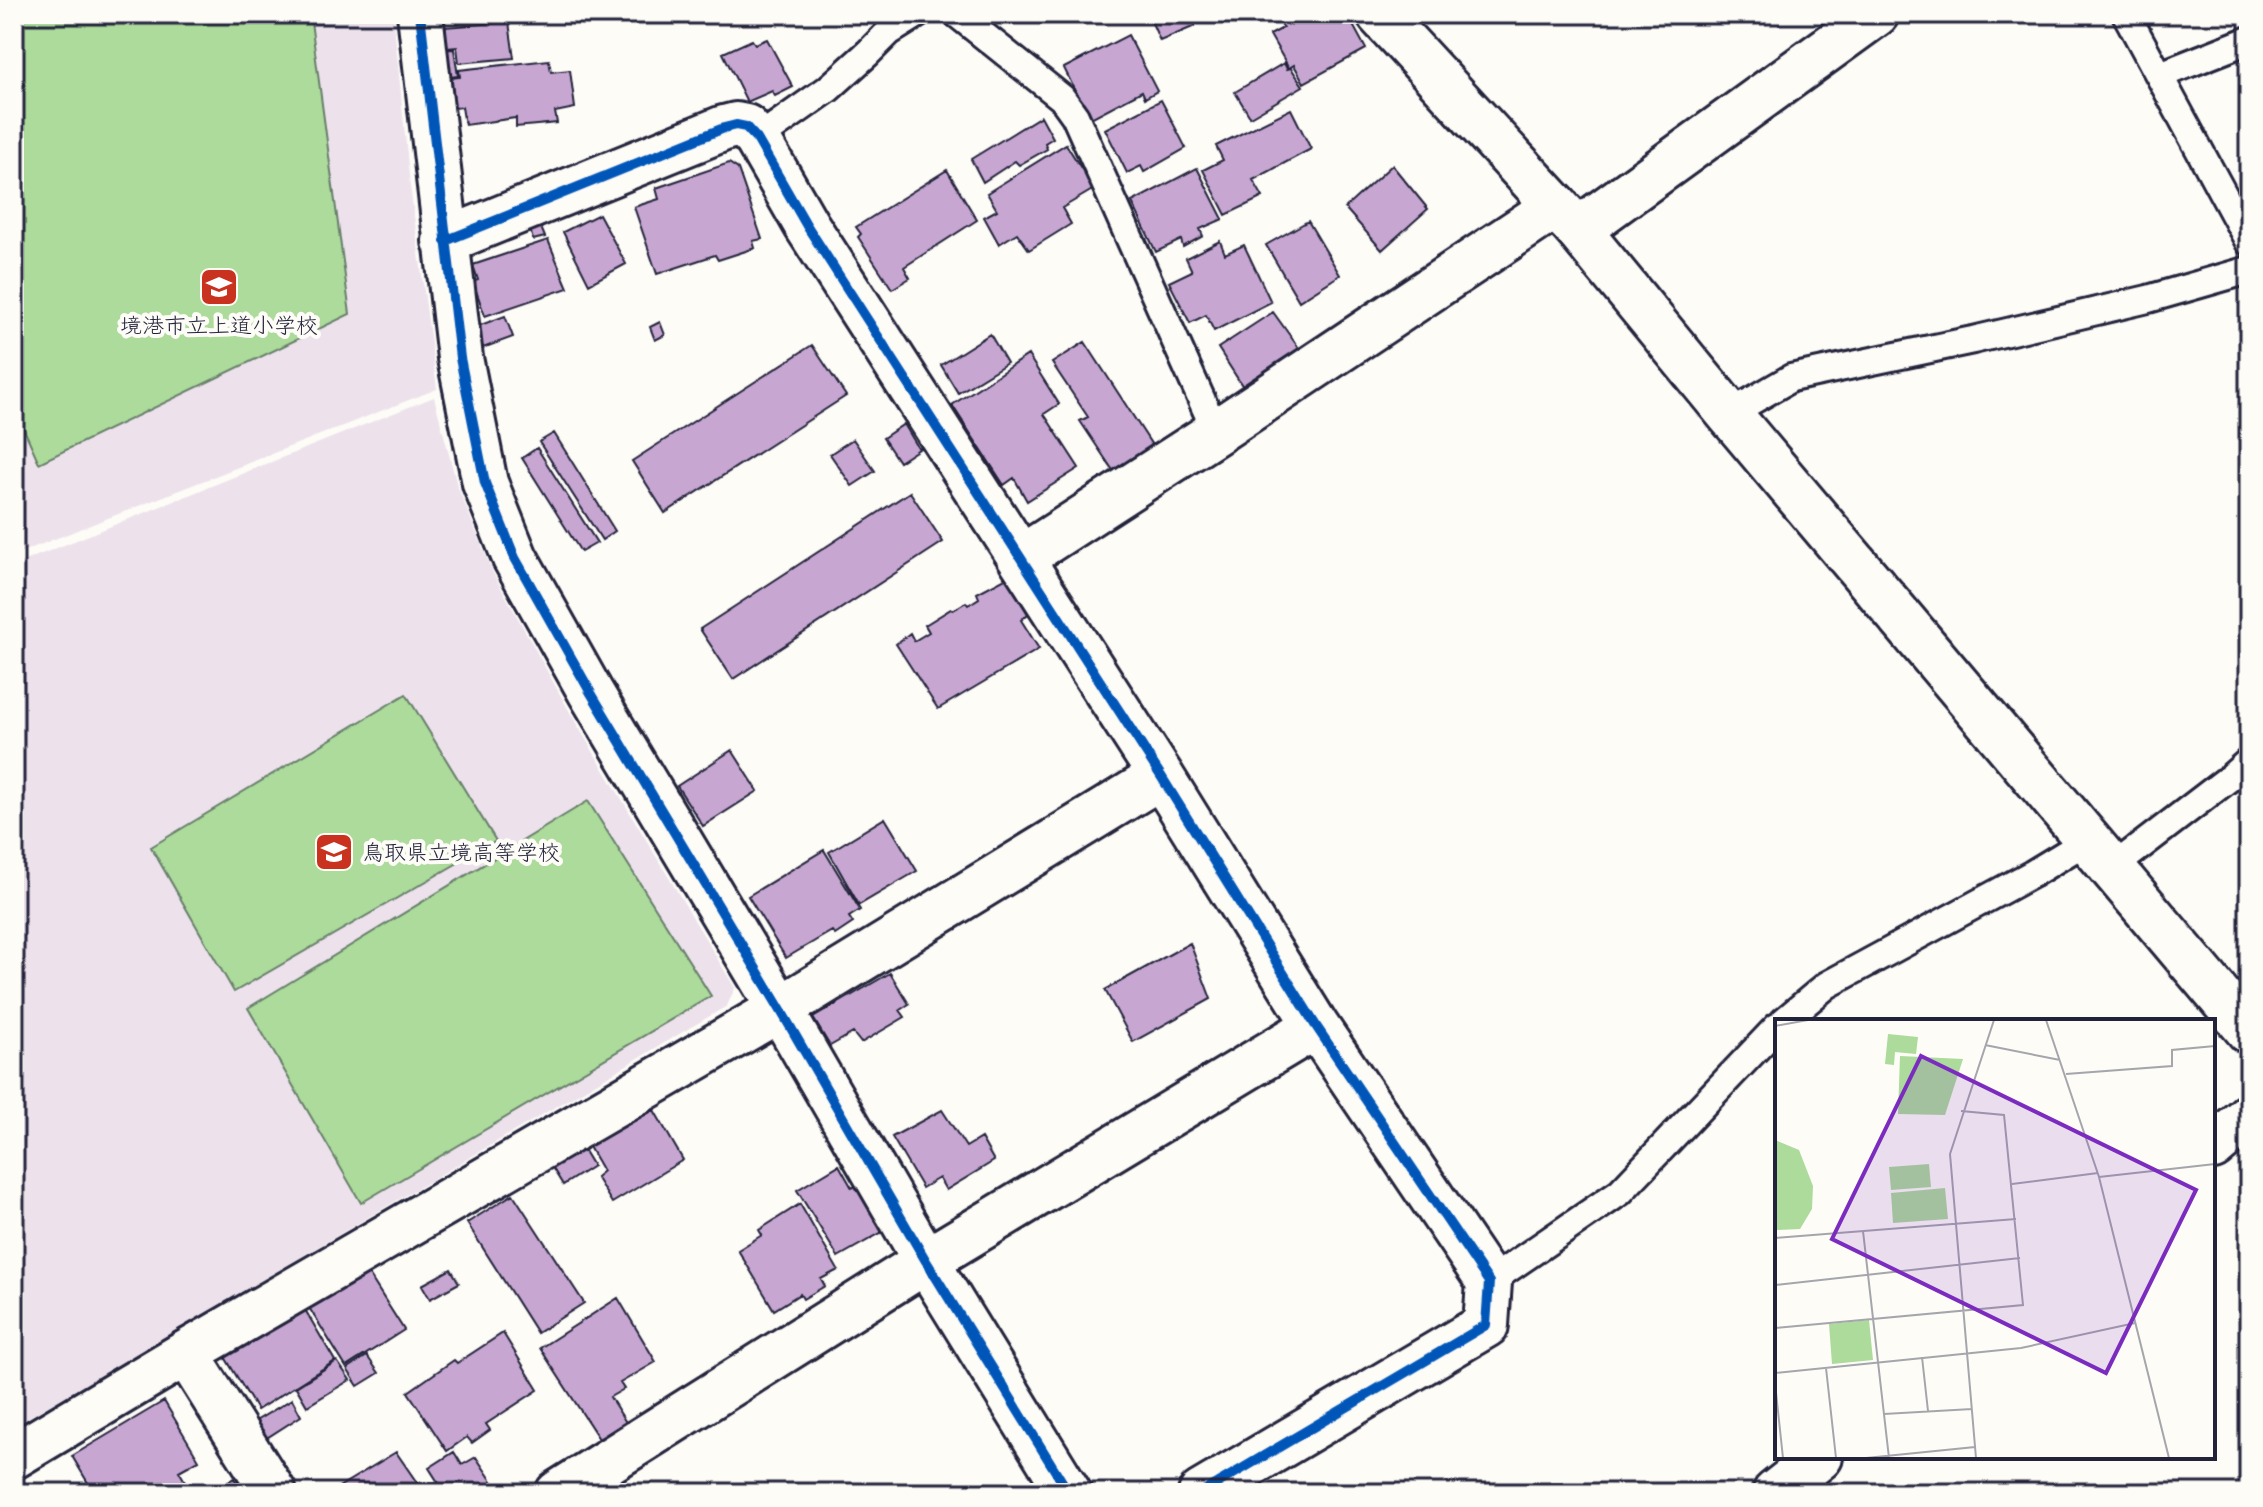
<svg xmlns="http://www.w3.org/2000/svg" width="2263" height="1507" viewBox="0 0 2263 1507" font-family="'Gochi Hand','Klee One',sans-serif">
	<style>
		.built { fill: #ede2ec }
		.green { fill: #acdb9b; stroke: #677e6b; stroke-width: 2 }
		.building { fill: #c7a7d2; stroke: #22223b; stroke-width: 2 }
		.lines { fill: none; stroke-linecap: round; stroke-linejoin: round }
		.service-casing { stroke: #22223b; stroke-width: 32 }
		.minor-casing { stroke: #22223b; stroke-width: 50 }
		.tertiary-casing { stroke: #22223b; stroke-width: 50 }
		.service { stroke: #fdfcf7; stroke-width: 26 }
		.minor { stroke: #fdfcf7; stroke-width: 44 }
		.tertiary { stroke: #fdfcf7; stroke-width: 44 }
		.cycleway-casing { stroke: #fdfcf7; stroke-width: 15 }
		.cycleway { stroke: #0057b8; stroke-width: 10 }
		.labels { text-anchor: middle; stroke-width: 8; stroke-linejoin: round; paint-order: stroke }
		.poi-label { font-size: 22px; fill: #22223b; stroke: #fdfcf7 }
		.inset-road { fill: none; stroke: #a5a5ac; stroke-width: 2 }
		.view { fill: #7b2cbf; fill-opacity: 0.15; stroke: #7b2cbf; stroke-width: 4 }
		.inset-edge { fill: none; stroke: #22223b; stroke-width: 4 }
	</style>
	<rect width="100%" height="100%" fill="#fdfcf7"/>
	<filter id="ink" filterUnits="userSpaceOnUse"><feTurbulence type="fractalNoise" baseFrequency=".0125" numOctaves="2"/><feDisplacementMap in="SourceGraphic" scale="16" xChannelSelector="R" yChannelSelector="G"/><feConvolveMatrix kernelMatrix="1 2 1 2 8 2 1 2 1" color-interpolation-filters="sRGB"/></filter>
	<g filter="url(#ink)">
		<path class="built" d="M14,14H393L410,185L437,389L14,555Z
			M434,397L457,485L493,573L572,716L735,988L727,1006L14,1426V565Z"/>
		<path class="green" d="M14,14H310L350,314L39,463L14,407Z
			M406,694L496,841L234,992L151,847Z
			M588,801L711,996L361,1203L248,1008Z"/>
		<path class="building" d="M1148,14H1194L1195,26L1160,41Z
			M1276,14H1347L1366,49L1304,83L1294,65L1289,68L1270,35L1283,28Z
			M509,22L514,58L459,63L457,47L447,48L444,27Z
			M1128,35L1157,91L1145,98L1142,91L1089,119L1064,68Z
			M767,39L793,87L775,96L772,91L747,102L723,53L752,40L755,44Z
			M454,49L458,76L442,78L433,50Z
			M549,60L551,72L570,70L575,108L555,112L557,123L516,127V118L465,125L462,107L447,109L443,79L460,77L459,70Z
			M1284,63L1287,69L1291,68L1303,86L1250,117L1235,92Z
			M1161,100L1186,148L1144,172L1141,166L1127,173L1105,129Z
			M1291,109L1311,149L1253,180L1263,197L1226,215L1203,170L1223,160L1216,146Z
			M1041,116L1053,138L1045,143L1047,149L1019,165L1015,161L983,182L971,159Z
			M1066,144L1094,189L1062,208L1071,224L1029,250L1017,233L999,244L984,217L997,210L987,193Z
			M729,163L738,169L762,239L753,241L755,248L718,260L715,255L657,274L634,207L659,199L656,188Z
			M1392,165L1428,209L1382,250L1345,208Z
			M1197,168L1223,219L1200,229L1203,236L1183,247L1181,240L1156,252L1132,202Z
			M947,170L977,220L904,267L910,278L892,289L858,237L861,234L856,227Z
			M599,214L626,264L589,284L563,232Z
			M1308,221L1340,275L1299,301L1266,245Z
			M539,223L545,237L533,240L529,226Z
			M548,240L568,288L485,316L473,282L478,280L473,265Z
			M1220,241L1225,254L1244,245L1271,302L1214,331L1206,315L1190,323L1169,282L1192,271L1186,258Z
			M1273,312L1301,351L1245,390L1218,348Z
			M505,316L513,337L483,348L475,327Z
			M660,322L665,335L655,340L650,327Z
			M990,334L1007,363L958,393L941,365Z
			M1085,342L1159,456L1120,481L1080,421L1088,417L1052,363Z
			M812,345L846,396L665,513L632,461Z
			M1028,355L1059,404L1044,414L1079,468L1027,501L1014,478L1004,485L952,405Z
			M904,424L919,449L899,462L883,438Z
			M554,433L615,531L602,540L539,442Z
			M853,439L875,471L852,486L830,454Z
			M537,448L597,543L581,552L522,458Z
			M910,492L943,542L733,679L700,629Z
			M1007,577L1028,614L1021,620L1039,649L938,709L896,644L910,633L914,641L929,632L925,625L951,609L953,610L966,602L968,605L979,598L977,593Z
			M732,750L758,791L703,826L677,786Z
			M885,818L917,871L859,905L829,852Z
			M824,850L860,910L849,917L853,923L835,935L832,931L786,958L748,896Z
			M1190,943L1211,999L1133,1042L1105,990Z
			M890,973L909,1004L900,1010L905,1017L861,1043L853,1033L830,1046L813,1018Z
			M654,1110L683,1160L612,1203L596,1177L603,1171L584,1138L614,1119L620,1129Z
			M942,1110L966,1147L981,1138L994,1161L946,1190L939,1178L922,1188L892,1137Z
			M578,1141L593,1166L563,1185L547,1159Z
			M839,1165L852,1188L858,1185L884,1231L838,1257L797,1190Z
			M513,1194L584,1303L537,1333L467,1223Z
			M800,1204L838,1270L821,1279L825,1286L803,1299L800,1294L774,1310L738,1250L762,1235L759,1230Z
			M451,1269L459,1283L430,1299L422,1285Z
			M366,1270L404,1330L346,1367L308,1306Z
			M618,1298L656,1362L620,1383L624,1389L610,1397L627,1424L601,1442L540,1348Z
			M304,1308L335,1361L257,1410L225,1357Z
			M503,1333L538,1390L486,1424L490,1430L472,1443L467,1437L447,1451L408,1392L454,1360L457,1363Z
			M367,1356L379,1373L358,1386L347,1369Z
			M337,1361L350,1380L307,1406L296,1387Z
			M292,1399L301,1416L265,1439L254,1422Z
			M164,1401L199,1460L179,1471L186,1483L170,1493H94L72,1456Z
			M396,1452L422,1490L417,1493H329Z
			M454,1452L462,1465L476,1457L500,1493H445L429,1468Z
			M234,1478L243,1493H210Z"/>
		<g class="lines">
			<g class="service-casing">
				<path id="service" d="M957,14L1062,98L1075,116L1216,432
					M2126,14L2249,242
					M2160,75L2249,40
					M757,139L828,89L868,53L889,32L918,14
					M1729,414L1791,378L1973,340L2148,299L2249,270
					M2112,868L2232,776L2249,761
					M1784,1021L1827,985L2032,874L2088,840
					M1489,1282L1620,1192L1777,1027"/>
			</g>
			<g class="minor-casing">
				<path id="minor" d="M420,14L460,358L485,483L515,558L591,693L780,1009L926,1261L1069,1493
					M1578,230L1876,14
					M445,241L724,128L736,125L746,127L757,139L807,226L1161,776L1316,1026L1489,1282L1486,1325L1201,1493
					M1021,558L1216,432L1556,206
					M2213,1147L2249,1116
					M186,1353L274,1493
					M14,1456L186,1353L780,1009L1161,776
					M558,1493L926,1261L1316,1026
					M1775,1493L1820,1457"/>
			</g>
			<g class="tertiary-casing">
				<path id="tertiary" d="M1379,14L1578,230L1729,414L2249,1031"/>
			</g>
			<use href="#service" class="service"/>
			<use href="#minor" class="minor"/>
			<use href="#tertiary" class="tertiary"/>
			<g class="cycleway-casing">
				<path id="cycleway" d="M420,14L460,358L485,483L515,558L591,693L780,1009L926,1261L1069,1493
					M445,241L724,128L736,125L746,127L757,139L807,226L1161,776L1316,1026L1489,1282L1486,1325L1201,1493"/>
			</g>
			<use href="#cycleway" class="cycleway"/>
		</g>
	</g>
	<defs>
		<g id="school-square" transform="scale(2)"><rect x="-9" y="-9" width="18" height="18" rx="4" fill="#c8321e" stroke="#fdfcf7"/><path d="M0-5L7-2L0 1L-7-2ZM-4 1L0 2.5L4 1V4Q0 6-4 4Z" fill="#fff"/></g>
	</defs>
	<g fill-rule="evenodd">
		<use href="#school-square" x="219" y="287"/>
		<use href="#school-square" x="334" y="852"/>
	</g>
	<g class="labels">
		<g class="poi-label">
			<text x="219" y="333">境港市立上道小学校</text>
			<text x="362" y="860" text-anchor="start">鳥取県立境高等学校</text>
		</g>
	</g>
	<g transform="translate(1775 1019)">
		<rect width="440" height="440" fill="#fdfcf7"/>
		<path d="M113,15L143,18L141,35L120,33L119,46L110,45ZM125,37L188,40L170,96L123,95ZM0,121L24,131L38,167L37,190L25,210L0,211ZM154,145L156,168L116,171L114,148ZM170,169L173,200L118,204L116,174ZM94,301L98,341L57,345L54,305Z" fill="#acdb9b"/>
		<path class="inset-road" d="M271,1L324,158L394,439M0,7L33,1M210,26L285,41M291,55L397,47V31L440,27M324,158L440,145M237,165L323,154M88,212L114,439M0,219L241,200M0,266L245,239M0,309L248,286L229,96L186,92M147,338L153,392M51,349L61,439M0,354L246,329L360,304M0,364L8,439M109,395L197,390M91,439L200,428M201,439L175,135L219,1"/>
		<path class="view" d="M146,37L421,171L331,354L57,220Z"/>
		<rect width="440" height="440" class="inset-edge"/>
	</g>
	<rect width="2263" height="1507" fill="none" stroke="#fdfcf7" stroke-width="48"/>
	<rect x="24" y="24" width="2215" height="1459" fill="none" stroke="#22223b" stroke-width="3" filter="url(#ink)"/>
</svg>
